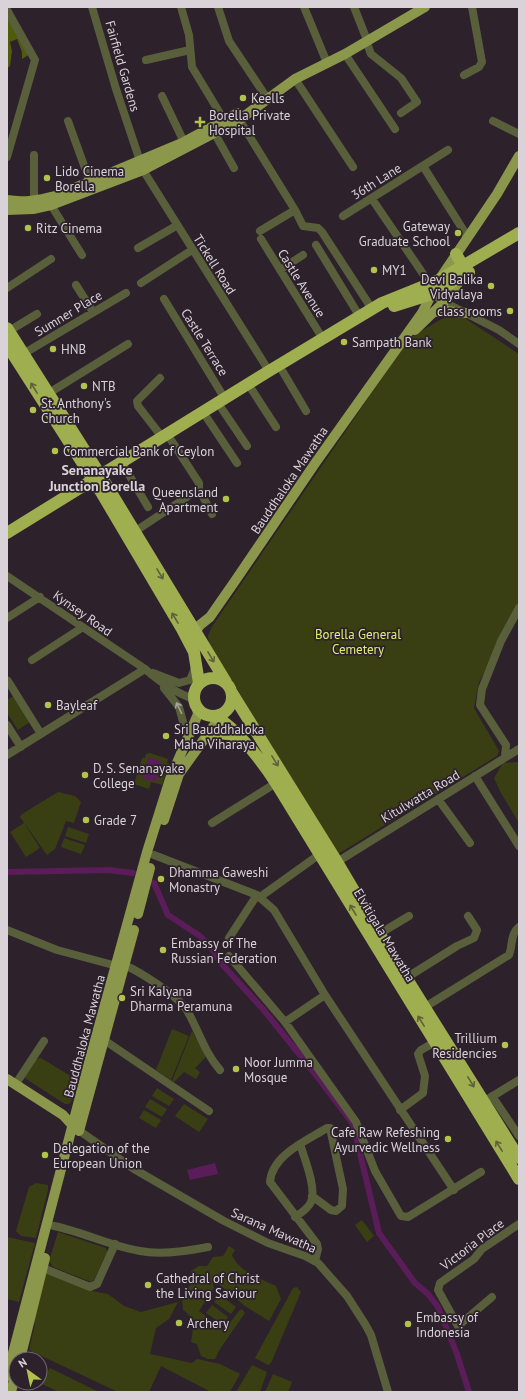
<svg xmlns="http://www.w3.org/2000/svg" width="526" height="1399" viewBox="0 0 526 1399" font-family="'PT Sans',sans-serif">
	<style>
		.green { fill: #393f13 }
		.forest { fill: #515b0d }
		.water { fill: #5b1d59 }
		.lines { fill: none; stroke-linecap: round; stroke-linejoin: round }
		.canal { stroke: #5b1d59; stroke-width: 6 }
		.minor { stroke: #595f3b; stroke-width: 8 }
		.major { stroke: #8b974b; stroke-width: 10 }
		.highway { stroke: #9fae4f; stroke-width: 12 }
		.oneway { stroke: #60603c }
		.oneway2 { stroke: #a6a49a }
		.poi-dot { fill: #b2c34c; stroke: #2d212c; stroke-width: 1.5 }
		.labels { text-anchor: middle; stroke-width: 3.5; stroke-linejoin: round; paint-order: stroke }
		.street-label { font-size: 13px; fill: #dad2d9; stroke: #2d212c }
		.poi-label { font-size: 13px; fill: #dad2d9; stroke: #2d212c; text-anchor: start }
		.park-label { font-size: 13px; fill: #ddf074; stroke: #2d212c }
		.neighbourhood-label { font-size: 14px; font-weight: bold; fill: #dad2d9; stroke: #2d212c }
	</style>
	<rect width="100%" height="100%" fill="#2d212c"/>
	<path class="green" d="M460,315L519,354V609L479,682L474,708L499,751L497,756L338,854L209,643L208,636L211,628L401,350L414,335L447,316Z
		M14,696L30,722L18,730L7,713V700Z
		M150,753L168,759L167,763H169L162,785L151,782L149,789L134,784L142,758H145L146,754Z
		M519,762V823L501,793L494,778L503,763Z
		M58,792L75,796L81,802L74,823L66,821L55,849L47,855L20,817L22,814Z
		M24,823L40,848L26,857L10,832Z
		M68,827L89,834L86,843L65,836Z
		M64,838L85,845L81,854L61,847Z
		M172,1029L189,1036L171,1080L156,1070Z
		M192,1031L206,1057L195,1068L200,1072L196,1079L184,1072L174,1082L172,1081Z
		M41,1058L77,1080L71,1102L69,1104H65L23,1077L36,1059Z
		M157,1088L174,1099L169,1106L152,1096Z
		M150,1099L167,1109L162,1117L145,1107Z
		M184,1104L208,1119L199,1132L175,1116Z
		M144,1110L161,1120L156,1128L139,1118Z
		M36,1183L48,1185V1190L36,1238L21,1236L16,1231L29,1187Z
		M362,1220L374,1236L367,1242L355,1225Z
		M58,1232L106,1248L107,1252L94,1280L91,1282L53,1267L49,1261Z
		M7,1237L35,1243L19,1302L7,1299Z
		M229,1246L235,1250L232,1255C239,1272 261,1279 276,1286L281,1299L269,1321L245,1306L215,1281L213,1283L214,1288L199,1311L224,1330L239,1311L242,1309L245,1313L220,1349L215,1359H208L201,1356L197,1344L191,1342C193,1329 196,1318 183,1310L182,1299L190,1285L191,1271L199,1266H207L213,1257L223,1256Z
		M44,1272L92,1291L108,1294L124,1306L141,1312L178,1302L169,1319L156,1328L150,1354L192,1363L197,1359L220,1364L240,1374L230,1392H211L161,1366L149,1392H118L29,1350L35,1324L31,1320Z
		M297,1287L301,1292L271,1363L268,1365L255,1358L293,1288Z
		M220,1295L236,1307L231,1314L214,1302Z
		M212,1305L228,1317L223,1325L206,1313Z
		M252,1365L267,1372L260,1392H236Z
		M50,1368L99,1392H59L42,1384L43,1378Z
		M273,1374L292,1382L288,1392H265Z"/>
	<path class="forest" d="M7,14L30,54L22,59V52L17,39L10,42L12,51L10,66L7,68Z"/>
	<path class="water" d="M149,757L162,762L156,782L142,778Z
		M215,1163L218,1174L190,1180L187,1170Z"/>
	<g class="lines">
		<path class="canal" d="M7,872L109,870L133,873
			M154,883L168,915L200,936L212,949L220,962L262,1008L312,1070L353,1124L379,1233L415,1283L428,1294L438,1307L457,1354L469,1392"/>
		<path class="minor" d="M92,7L116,89L143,170L269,371
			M181,7L189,35L192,67L224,120
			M218,7L229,41L265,95
			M304,7L325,58
			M354,7L365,35
			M7,10L35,60L7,157
			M366,41L371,54L401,78L417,102L401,113
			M345,54L395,129
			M146,60L190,50
			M464,75L479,67L482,62L472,7
			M295,79L353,167
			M162,96L184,142
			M237,116L295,210L260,231
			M68,121L90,182
			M493,121L519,134
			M215,134L234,168
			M34,155V201
			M423,166L467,236
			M372,199L430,284L432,294L444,302L499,330L519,344
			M51,205L82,255
			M295,210L303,226L318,228L322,232L372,309
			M343,216L448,150
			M261,239L323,339
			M316,245L360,317
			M138,248L176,226
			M280,270L303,255
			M141,283L192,250
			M76,285L93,312
			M7,288L51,259
			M164,299L225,399
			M9,331L37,314
			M23,354L126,293
			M283,372L306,411
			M160,378L137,401L138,406L162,437
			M252,390L276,427
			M49,393L128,344
			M222,409L247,446
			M207,418L237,463
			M125,468L148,507
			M199,489L212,514
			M134,532L199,489V483L171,440
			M7,576L145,669C160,682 175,693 194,699
			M7,618L40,597
			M32,660L83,627
			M153,673L179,683L190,680L195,668
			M8,681L41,734
			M164,688L179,707L188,740
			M7,725L21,747
			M7,755L145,669
			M505,757L506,745L480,705L482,689L501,641L519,608
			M475,776L519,846
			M438,799L470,843
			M212,823L276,783
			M154,855L257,895L274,910L325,995L454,1190
			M337,862L519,749
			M260,897L320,854
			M7,930L57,950L117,966
			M379,934L409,916
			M229,938L257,895
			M229,956L285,1022L356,1122L375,1171L401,1216L408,1217L481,1172
			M124,965C139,971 180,997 188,1012C199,1032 205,1053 220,1070
			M406,978L457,946L474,938L477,930L468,916
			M425,1007L509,955C513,945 510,934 519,927
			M285,1022L325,995
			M104,1040L209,1111
			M15,1085L44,1041
			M492,1096L519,1136
			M488,1099L519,1080
			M400,1110L423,1093L425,1076L418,1054L421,1050L435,1042
			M74,1127L134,1169L224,1221L268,1243L305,1256L318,1263L347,1296L365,1324L371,1335L388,1392
			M312,1196L331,1210L336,1211L342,1206L343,1189L330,1128H327C306,1141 272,1155 270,1182L317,1244L318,1249L315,1261
			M295,1217C301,1213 308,1209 311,1202C317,1189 304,1157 300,1144
			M54,1226C83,1232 110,1246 140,1251C160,1255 188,1251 208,1247
			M38,1266L90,1287L97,1284L115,1244
			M492,1297L458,1326L438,1290L440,1283L474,1259L482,1249L519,1224"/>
		<path class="major" d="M7,200C24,203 39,200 55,196L184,142L238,113
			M7,210L33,209L51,205L143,170L239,120L295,79L345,54L425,7
			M435,312L447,311L466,313
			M415,330L444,302L462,278
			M196,638L195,632L200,625L210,617L235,581L316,462L422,313L439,280L497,194L519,156
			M164,820L179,774L215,724V716
			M138,914L150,868
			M7,1079L63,1115L73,1126
			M79,1131L134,930
			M20,1359L45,1258
			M7,1376L88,1066L147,852L170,779L198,714L197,708
			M11,1392L16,1372"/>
		<path class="highway" d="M456,254L463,266
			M394,306L432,294L469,272
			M7,328L104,481L226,682
			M7,345L101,492L182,629L194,652L199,683
			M7,533L269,371L382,303L439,280L519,233
			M194 697a19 19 0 1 1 38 0a19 19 0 1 1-38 0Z
			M232,693L337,862L395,960L519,1158
			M215,716C237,729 262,761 276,783L519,1179
			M207,736C218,733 227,732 238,737"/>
	</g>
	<defs><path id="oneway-shaft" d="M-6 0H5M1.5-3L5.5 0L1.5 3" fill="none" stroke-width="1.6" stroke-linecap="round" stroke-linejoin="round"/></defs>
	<g class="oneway">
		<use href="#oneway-shaft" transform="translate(34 388) rotate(-122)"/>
		<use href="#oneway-shaft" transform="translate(160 574) rotate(59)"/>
		<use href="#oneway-shaft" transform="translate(175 618) rotate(-121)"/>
		<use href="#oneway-shaft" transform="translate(211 657) rotate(59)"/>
		<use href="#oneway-shaft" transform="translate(275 761) rotate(58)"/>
		<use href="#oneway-shaft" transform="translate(353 910) rotate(-121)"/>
		<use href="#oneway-shaft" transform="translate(421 1021) rotate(-122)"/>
		<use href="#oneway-shaft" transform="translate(471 1082) rotate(58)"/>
		<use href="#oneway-shaft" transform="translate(499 1146) rotate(-122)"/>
	</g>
	<use class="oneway2" href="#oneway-shaft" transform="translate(179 708) rotate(-116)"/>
	<g class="poi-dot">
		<circle cx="243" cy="98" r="4"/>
		<path d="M198 116h4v4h4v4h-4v4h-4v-4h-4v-4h4z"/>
		<circle cx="47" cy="178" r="4"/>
		<circle cx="28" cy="228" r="4"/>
		<circle cx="458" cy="233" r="4"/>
		<circle cx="374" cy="270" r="4"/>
		<circle cx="491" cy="286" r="4"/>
		<circle cx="510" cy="311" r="4"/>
		<circle cx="344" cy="342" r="4"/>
		<circle cx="53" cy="349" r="4"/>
		<circle cx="84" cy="386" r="4"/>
		<circle cx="33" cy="410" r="4"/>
		<circle cx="55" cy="451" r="4"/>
		<circle cx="226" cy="499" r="4"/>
		<circle cx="48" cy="705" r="4"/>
		<circle cx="166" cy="736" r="4"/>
		<circle cx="85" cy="775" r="4"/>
		<circle cx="86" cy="820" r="4"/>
		<circle cx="161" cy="879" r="4"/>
		<circle cx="163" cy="950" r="4"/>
		<circle cx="122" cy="998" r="4"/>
		<circle cx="505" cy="1045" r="4"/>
		<circle cx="236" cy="1069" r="4"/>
		<circle cx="448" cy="1139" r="4"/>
		<circle cx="45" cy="1155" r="4"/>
		<circle cx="148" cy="1285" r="4"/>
		<circle cx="179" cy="1323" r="4"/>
		<circle cx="408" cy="1324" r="4"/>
	</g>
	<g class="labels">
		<g class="street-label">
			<text transform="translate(123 66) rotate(74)" y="5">Fairfield Gardens</text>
			<text transform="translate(376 181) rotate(-32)" y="5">36th Lane</text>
			<text transform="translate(215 264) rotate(58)" y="5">Tickell Road</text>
			<text transform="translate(302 283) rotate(58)" y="5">Castle Avenue</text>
			<text transform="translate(68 313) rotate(-31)" y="5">Sumner Place</text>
			<text transform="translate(205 342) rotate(58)" y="5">Castle Terrace</text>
			<text transform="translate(289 480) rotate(-56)" y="5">Bauddhaloka Mawatha</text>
			<text transform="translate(83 613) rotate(35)" y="5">Kynsey Road</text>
			<text transform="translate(420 796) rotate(-31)" y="5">Kitulwatta Road</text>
			<text transform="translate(385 935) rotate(59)" y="5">Elvitigala Mawatha</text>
			<text transform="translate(84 1036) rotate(-75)" y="5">Bauddhaloka Mawatha</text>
			<text transform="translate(274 1230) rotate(24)" y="5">Sarana Mawatha</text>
			<text transform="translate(472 1244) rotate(-37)" y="5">Victoria Place</text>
		</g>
		<g class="poi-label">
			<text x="251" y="103">Keells</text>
			<text x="209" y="120">Borella Private<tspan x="209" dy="15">Hospital</tspan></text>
			<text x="55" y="176">Lido Cinema<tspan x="55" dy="15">Borella</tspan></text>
			<text x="450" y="231" text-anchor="end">Gateway<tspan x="450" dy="15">Graduate School</tspan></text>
			<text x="36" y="233">Ritz Cinema</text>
			<text x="382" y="275">MY1</text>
			<text x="483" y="284" text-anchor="end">Devi Balika<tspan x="483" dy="15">Vidyalaya</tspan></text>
			<text x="502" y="316" text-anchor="end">class rooms</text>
			<text x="352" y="347">Sampath Bank</text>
			<text x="61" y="354">HNB</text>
			<text x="92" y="391">NTB</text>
			<text x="41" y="408">St. Anthony's<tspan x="41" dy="15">Church</tspan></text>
			<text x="63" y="456">Commercial Bank of Ceylon</text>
			<text x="218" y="497" text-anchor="end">Queensland<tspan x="218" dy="15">Apartment</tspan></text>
			<text x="56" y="710">Bayleaf</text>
			<text x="174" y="734">Sri Bauddhaloka<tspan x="174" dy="15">Maha Viharaya</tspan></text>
			<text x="93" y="773">D. S. Senanayake<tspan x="93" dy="15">College</tspan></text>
			<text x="94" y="825">Grade 7</text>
			<text x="169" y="877">Dhamma Gaweshi<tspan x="169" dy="15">Monastry</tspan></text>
			<text x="171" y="948">Embassy of The<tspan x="171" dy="15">Russian Federation</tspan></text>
			<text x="130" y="996">Sri Kalyana<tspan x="130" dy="15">Dharma Peramuna</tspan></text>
			<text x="497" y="1043" text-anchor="end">Trillium<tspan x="497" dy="15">Residencies</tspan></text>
			<text x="244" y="1067">Noor Jumma<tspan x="244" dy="15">Mosque</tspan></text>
			<text x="440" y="1137" text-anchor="end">Cafe Raw Refeshing<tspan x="440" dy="15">Ayurvedic Wellness</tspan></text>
			<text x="53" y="1153">Delegation of the<tspan x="53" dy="15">European Union</tspan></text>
			<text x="156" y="1283">Cathedral of Christ<tspan x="156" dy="15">the Living Saviour</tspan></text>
			<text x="416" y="1322">Embassy of<tspan x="416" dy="15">Indonesia</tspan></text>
			<text x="187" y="1328">Archery</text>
		</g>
		<g class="park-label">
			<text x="358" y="639">Borella General<tspan x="358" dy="15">Cemetery</tspan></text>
		</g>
		<g class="neighbourhood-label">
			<text x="97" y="475">Senanayake<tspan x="97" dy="16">Junction Borella</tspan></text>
		</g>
	</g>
	<rect width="526" height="1399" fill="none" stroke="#dad2d9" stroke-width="16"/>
	<g transform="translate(28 1371) rotate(327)"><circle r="19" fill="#2d212c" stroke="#726871"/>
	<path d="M0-3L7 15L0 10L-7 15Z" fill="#b2c34c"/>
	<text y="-6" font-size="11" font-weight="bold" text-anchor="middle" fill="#dad2d9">N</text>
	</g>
</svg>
